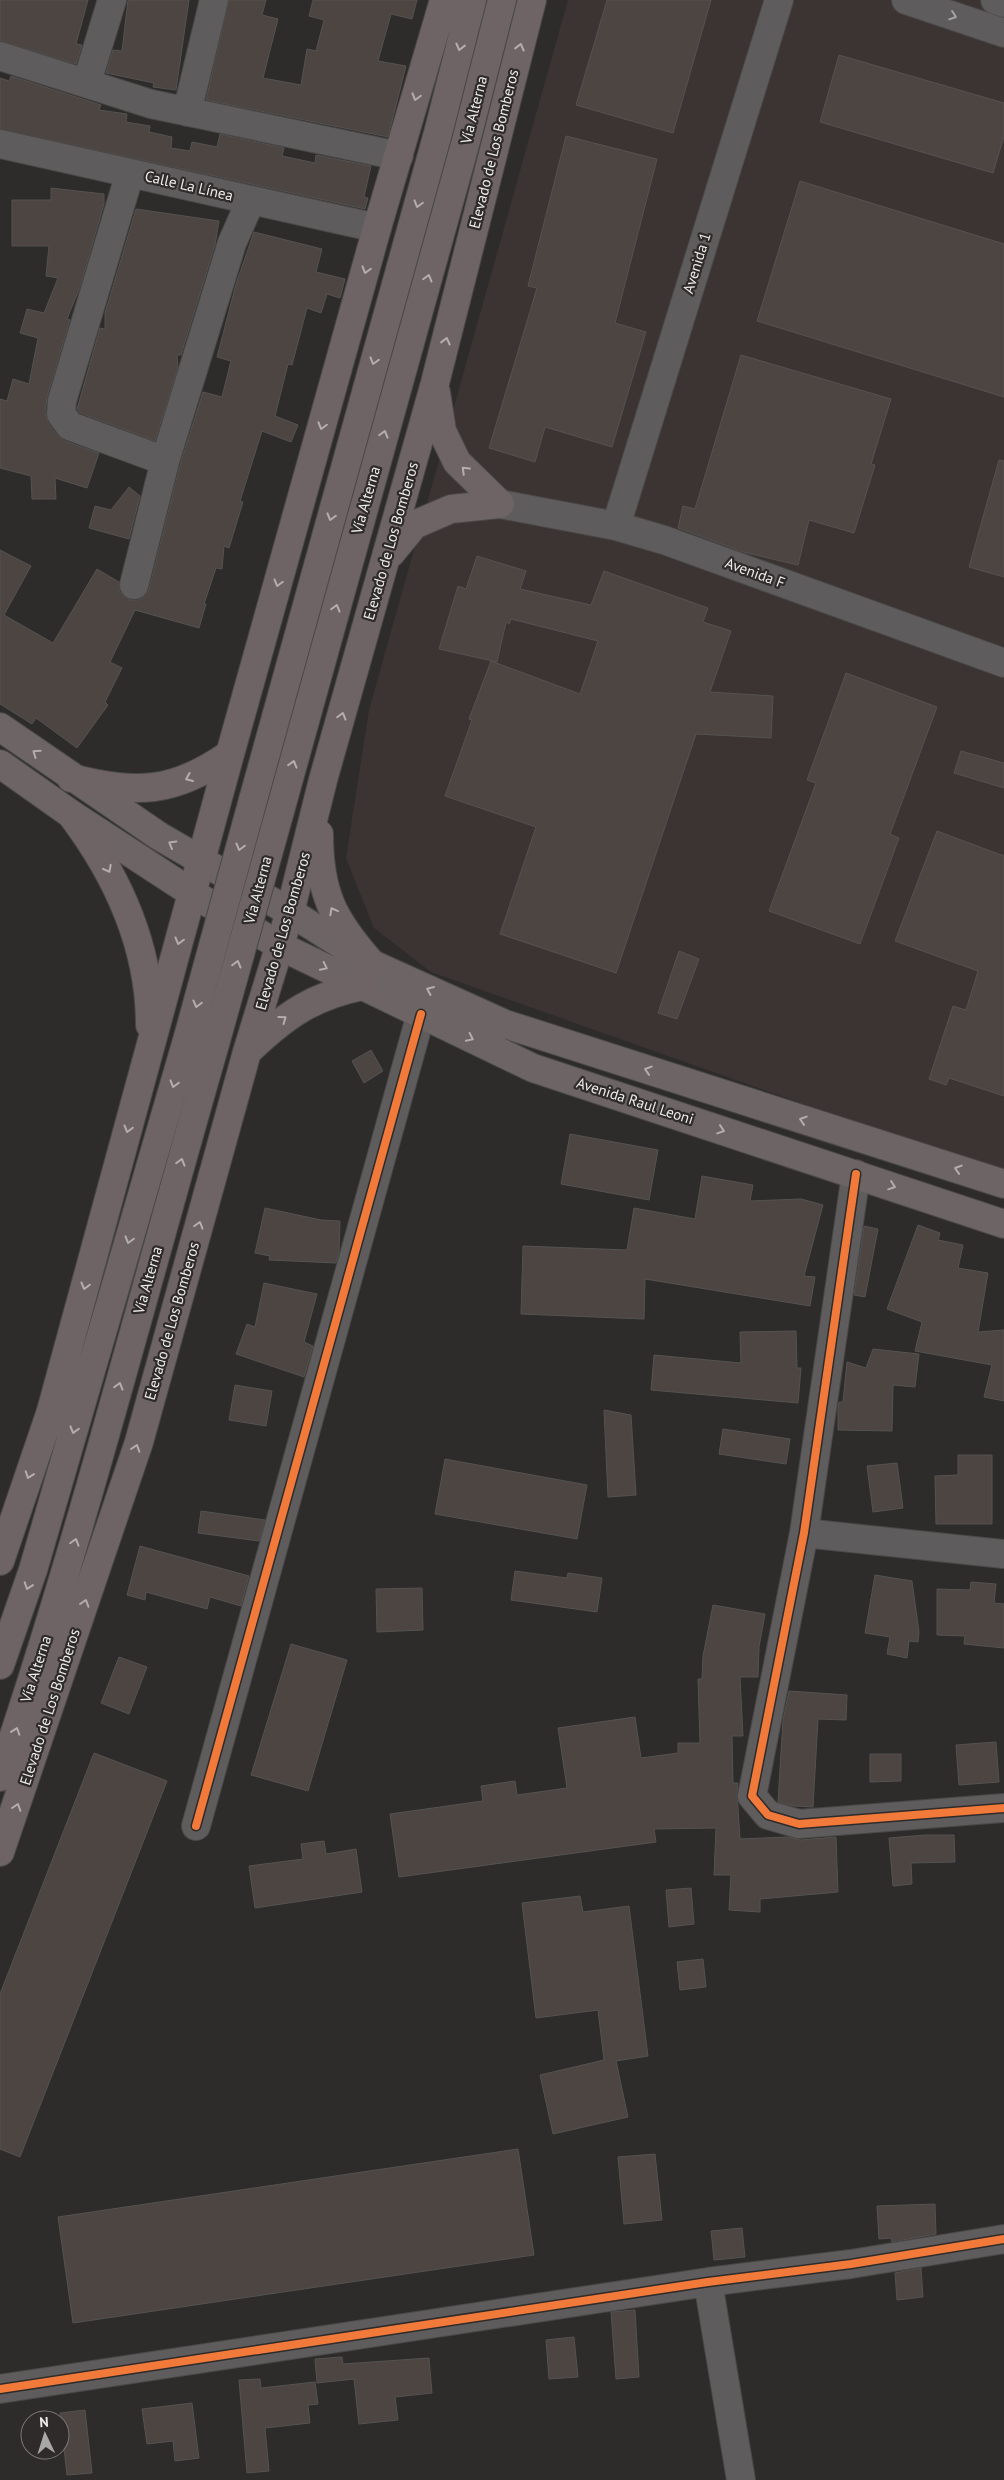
<svg xmlns="http://www.w3.org/2000/svg" width="1004" height="2480" viewBox="0 0 1004 2480" font-family="'PT Sans',sans-serif">
	<style>
		.built { fill: #3c3432 }
		.building { fill: #4c4542; stroke: #545352 }
		.lines { fill: none; stroke-linecap: round; stroke-linejoin: round }
		.minor-casing { stroke: #494847; stroke-width: 30 }
		.major-casing { stroke: #494847; stroke-width: 30 }
		.highway-casing { stroke: #494847; stroke-width: 30 }
		.minor { stroke: #5e5c5c; stroke-width: 28 }
		.major { stroke: #6c6465; stroke-width: 28 }
		.highway { stroke: #6e6466; stroke-width: 28 }
		.highway-bridge-casing { stroke: #494847; stroke-width: 30; stroke-linecap: butt }
		.highway-bridge { stroke: #6e6466; stroke-width: 28 }
		.cycleway-casing { stroke: #2e2b2a; stroke-width: 11 }
		.cycleway { stroke: #f17a3a; stroke-width: 8 }
		.oneway { stroke: #a6a4a3 }
		.oneway2 { stroke: #b4aeaf }
		.oneway3 { stroke: #b3aeae }
		.labels { text-anchor: middle; stroke-width: 4.5; stroke-linejoin: round; paint-order: stroke }
		.street-label { font-size: 15px; fill: #edebea; stroke: #2e2b2a }
	</style>
	<rect width="100%" height="100%" fill="#2d2c2b"/>
	<path class="built" d="M568,0H1004V1175L431,972L374,928L346,858L369,710Z"/>
	<path class="building" d="M0,0H88L76,44L82,45L76,64L0,41Z
		M128,0H189L176,90L153,87L154,83L106,73L113,50L122,51Z
		M229,0H266L262,15L278,19L263,78L301,85L307,49L316,51L324,20L309,16L313,0H417L412,19L391,14L378,61L406,66L388,137L206,100Z
		M607,0H711L673,133L576,105Z
		M839,55L1004,103V136L993,173L820,122Z
		M11,76L101,105L99,110L127,114L126,122L150,126L149,132L172,137L171,148L190,151L192,142L217,147L220,134L284,148L282,156L315,163L316,155L371,166L364,197L368,198L365,209L0,129V78L9,81Z
		M566,136L657,159L615,323L646,332L612,447L545,427L535,462L489,448L537,288L528,286Z
		M800,181L1004,244V397L757,321Z
		M51,188L104,194V204L80,287L67,319L70,320L47,397L45,413L48,423L58,436L65,441L99,453L87,488L55,478L56,499H32L31,476L0,468V399L7,401L13,379L29,384L38,338L20,333L27,309L44,313L58,278L46,276L49,246H12V200H51Z
		M136,209L219,221L215,245L181,355H177L178,367L155,441L80,413L77,409L100,328L105,329V313Z
		M254,232L322,249L316,272L345,279L340,298L327,294L321,313L307,308L292,365L288,364L275,416L298,425L291,442L262,431L240,501L243,502L229,548L224,546L222,569L216,568L204,604H206L199,628L135,610L110,662L122,668L105,702L108,705L77,748L36,718L32,724L0,704V550L31,566L4,615L53,643L97,569L119,582V590L123,596L130,600H138L146,595L149,589L180,465L203,392L222,397L231,361L217,357L236,284Z
		M741,355L891,399L871,464L875,465L854,533L809,520L798,565L743,552L678,528L683,506L695,509Z
		M999,460L1004,461V577L969,567Z
		M129,487L140,496L129,539L89,528L95,506L111,510Z
		M477,556L526,571L520,589L591,605L604,571L708,608L703,622L731,631L710,692L773,696L771,738L696,734L616,973L500,934L536,827L445,796L472,720L469,719L491,661L580,694L598,641L511,619L509,624L506,622L497,662L439,649L458,586L466,589Z
		M846,673L937,707L890,834L899,838L860,944L769,911L816,783L807,780Z
		M961,751L1004,763V788L954,773Z
		M937,831L1004,856V1096L949,1078L946,1085L929,1079L953,1006L966,1010L978,971L895,941Z
		M679,951L699,959L677,1019L658,1013Z
		M371,1050L383,1071L364,1083L352,1061Z
		M570,1134L658,1150L649,1200L561,1184Z
		M702,1176L753,1185L750,1201L801,1199L823,1205L804,1276L815,1277L810,1306L645,1279L644,1319L521,1314L523,1246L627,1250L634,1208L695,1219Z
		M265,1208L321,1220L340,1221L339,1252L336,1263L269,1260L270,1256L255,1253Z
		M918,1225L940,1233L938,1240L963,1245L958,1268L988,1273L978,1332L1004,1330V1401L984,1397L992,1365L915,1351L922,1322L887,1309Z
		M864,1226L878,1229L865,1297L854,1295Z
		M264,1283L317,1294L304,1342L313,1346L304,1377L236,1354L247,1324L255,1327Z
		M796,1331L797,1368H801L798,1403L651,1390L654,1355L741,1363L740,1332Z
		M873,1349L919,1354L915,1387L893,1385L892,1431L838,1430V1407L839,1402H843L847,1362L866,1368Z
		M235,1385L272,1391L266,1426L229,1420Z
		M604,1410L631,1415L636,1495L608,1497Z
		M723,1429L790,1439L786,1464L719,1454Z
		M958,1455H992V1524H936L935,1476L958,1475Z
		M445,1459L587,1485L577,1539L435,1514Z
		M897,1463L903,1508L873,1512L867,1466Z
		M201,1511L265,1520L259,1541L198,1533Z
		M140,1546L249,1576L241,1606L210,1597L207,1609L146,1592L145,1600L127,1595Z
		M515,1571L567,1578L568,1573L602,1578L597,1612L511,1600Z
		M875,1575L912,1581L919,1632L918,1642L909,1641L907,1658L887,1654L890,1637L865,1633Z
		M971,1582L996,1584L994,1603L1004,1604V1648L964,1644L965,1636L937,1635V1589L970,1590Z
		M422,1588L423,1630L377,1632L376,1589Z
		M713,1605L765,1614L759,1647L758,1677H740L743,1736H732L733,1783H738L737,1793L740,1839L788,1837L800,1840L836,1837L838,1892L760,1899V1912L729,1910L731,1875H714L716,1828L654,1829L656,1842L399,1877L390,1814L483,1801L481,1786L515,1781L517,1795L567,1788L558,1728L635,1717L641,1758L678,1753V1743H700L698,1679H702L703,1656Z
		M291,1644L347,1660L308,1791L251,1775Z
		M119,1657L147,1667L129,1714L101,1703Z
		M789,1691L847,1695L846,1720L818,1719L813,1807L794,1806L778,1802L783,1720Z
		M996,1742L999,1782L959,1785L956,1745Z
		M94,1753L167,1781L20,2157L0,2149V1994Z
		M870,1754H901V1781L870,1782Z
		M925,1835H954L955,1862L911,1863L912,1884L893,1886L889,1838Z
		M324,1841L326,1854L356,1849L362,1892L255,1908L249,1866L303,1859L301,1844Z
		M691,1888L694,1924L669,1927L666,1890Z
		M580,1896L583,1912L629,1906L648,2056L616,2061L628,2117L553,2134L540,2075L604,2060L598,2010L536,2018L522,1903Z
		M703,1959L706,1987L680,1990L677,1962Z
		M518,2149L534,2255L73,2323L58,2217Z
		M655,2154L662,2220L624,2224L618,2157Z
		M935,2204L936,2234L892,2242L891,2238L879,2239L877,2206Z
		M742,2228L745,2257L714,2260L711,2231Z
		M921,2268L923,2297L897,2300L895,2273Z
		M635,2310L639,2377L616,2379L611,2312Z
		M574,2337L578,2377L549,2379L546,2340Z
		M342,2357L343,2364L429,2358L432,2393L395,2397L398,2420L359,2424L354,2379L317,2383L315,2359Z
		M260,2379L261,2388L315,2382L318,2404L308,2405L310,2423L265,2428L269,2471L247,2473L239,2380Z
		M192,2403L199,2458L175,2461L173,2441L147,2444L142,2409Z
		M85,2410L92,2473L67,2475L60,2413Z"/>
	<g class="lines">
		<g class="minor-casing">
			<path id="minor" d="M906,0L1004,33
				M995,0L1004,3
				M0,56L151,104L399,156
				M87,82L112,0
				M187,112L214,0
				M0,144L377,228
				M130,173L62,401L61,414L70,426L165,461
				M500,504L616,526L664,540L1004,663
				M616,526L779,0
				M134,585L165,461L232,243L251,200
				M856,1174L804,1533L752,1796L768,1815L799,1824L1004,1808
				M804,1533L1004,1554
				M196,1826L421,1014
				M708,2282L741,2480
				M0,2389L708,2282L851,2264L1004,2239"/>
		</g>
		<g class="major-casing">
			<path id="major" d="M0,727L159,836L290,912L372,964L505,1024L1004,1184
				M0,764L71,814L192,893L280,946L533,1068L1004,1224"/>
		</g>
		<g class="highway-casing">
			<path id="highway" d="M436,392L442,431L457,462L500,504
				M391,553L414,525L451,509L500,504
				M71,778C137,794 173,794 230,754
				M253,800L438,133L472,0
				M280,811L466,141L502,0
				M71,814C117,875 150,947 150,1025
				M319,834C319,893 333,920 372,964
				M250,1049C286,1015 313,996 362,986
				M0,1561L51,1411L230,754L377,228L444,0
				M0,1665L33,1570L188,1037
				M0,1777C82,1536 144,1289 215,1044
				M0,1852L139,1442L247,1052L290,912L323,780L435,383L532,0"/>
		</g>
		<use href="#minor" class="minor"/>
		<use href="#major" class="major"/>
		<use href="#highway" class="highway"/>
		<g class="highway-bridge-casing">
			<path id="highway-bridge" d="M188,1037L253,800
				M215,1044L280,811"/>
		</g>
		<use href="#highway-bridge" class="highway-bridge"/>
		<g class="cycleway-casing">
			<path id="cycleway" d="M856,1174L804,1533L752,1796L768,1815L799,1824L1004,1808
				M196,1826L421,1014
				M0,2389L708,2282L851,2264L1004,2239"/>
		</g>
		<use href="#cycleway" class="cycleway"/>
	</g>
	<defs><path id="oneway-chevron" d="M-2-3.5L2.5 0L-2 3.5" fill="none" stroke-width="1.6" stroke-linecap="round" stroke-linejoin="round" transform="scale(1.25)"/></defs>
	<use class="oneway" href="#oneway-chevron" transform="translate(953 16) rotate(19)"/>
	<g class="oneway2">
		<use href="#oneway-chevron" transform="translate(460 47) rotate(104)"/>
		<use href="#oneway-chevron" transform="translate(520 47) rotate(-76)"/>
		<use href="#oneway-chevron" transform="translate(416 97) rotate(106)"/>
		<use href="#oneway-chevron" transform="translate(418 204) rotate(106)"/>
		<use href="#oneway-chevron" transform="translate(366 270) rotate(106)"/>
		<use href="#oneway-chevron" transform="translate(428 278) rotate(-74)"/>
		<use href="#oneway-chevron" transform="translate(446 341) rotate(-76)"/>
		<use href="#oneway-chevron" transform="translate(374 361) rotate(106)"/>
		<use href="#oneway-chevron" transform="translate(322 426) rotate(106)"/>
		<use href="#oneway-chevron" transform="translate(384 434) rotate(-74)"/>
		<use href="#oneway-chevron" transform="translate(465 470) rotate(-136)"/>
		<use href="#oneway-chevron" transform="translate(331 517) rotate(106)"/>
		<use href="#oneway-chevron" transform="translate(278 583) rotate(106)"/>
		<use href="#oneway-chevron" transform="translate(336 608) rotate(-74)"/>
		<use href="#oneway-chevron" transform="translate(342 716) rotate(-74)"/>
		<use href="#oneway-chevron" transform="translate(293 764) rotate(-74)"/>
		<use href="#oneway-chevron" transform="translate(189 778) rotate(157)"/>
		<use href="#oneway-chevron" transform="translate(240 847) rotate(105)"/>
		<use href="#oneway-chevron" transform="translate(108 869) rotate(62)"/>
		<use href="#oneway-chevron" transform="translate(333 911) rotate(-118)"/>
		<use href="#oneway-chevron" transform="translate(179 941) rotate(105)"/>
		<use href="#oneway-chevron" transform="translate(237 964) rotate(-75)"/>
		<use href="#oneway-chevron" transform="translate(197 1004) rotate(105)"/>
		<use href="#oneway-chevron" transform="translate(283 1019) rotate(-36)"/>
		<use href="#oneway-chevron" transform="translate(174 1084) rotate(106)"/>
		<use href="#oneway-chevron" transform="translate(128 1129) rotate(105)"/>
		<use href="#oneway-chevron" transform="translate(181 1162) rotate(-74)"/>
		<use href="#oneway-chevron" transform="translate(199 1225) rotate(-74)"/>
		<use href="#oneway-chevron" transform="translate(129 1240) rotate(106)"/>
		<use href="#oneway-chevron" transform="translate(85 1286) rotate(105)"/>
		<use href="#oneway-chevron" transform="translate(119 1386) rotate(-74)"/>
		<use href="#oneway-chevron" transform="translate(74 1430) rotate(106)"/>
		<use href="#oneway-chevron" transform="translate(136 1448) rotate(-72)"/>
		<use href="#oneway-chevron" transform="translate(29 1475) rotate(109)"/>
		<use href="#oneway-chevron" transform="translate(75 1542) rotate(-74)"/>
		<use href="#oneway-chevron" transform="translate(28 1586) rotate(109)"/>
		<use href="#oneway-chevron" transform="translate(85 1603) rotate(-72)"/>
		<use href="#oneway-chevron" transform="translate(16 1731) rotate(-71)"/>
		<use href="#oneway-chevron" transform="translate(17 1807) rotate(-72)"/>
	</g>
	<g class="oneway3">
		<use href="#oneway-chevron" transform="translate(36 753) rotate(-145)"/>
		<use href="#oneway-chevron" transform="translate(172 844) rotate(-150)"/>
		<use href="#oneway-chevron" transform="translate(324 967) rotate(26)"/>
		<use href="#oneway-chevron" transform="translate(430 990) rotate(-156)"/>
		<use href="#oneway-chevron" transform="translate(470 1038) rotate(26)"/>
		<use href="#oneway-chevron" transform="translate(648 1070) rotate(-162)"/>
		<use href="#oneway-chevron" transform="translate(803 1120) rotate(-162)"/>
		<use href="#oneway-chevron" transform="translate(721 1130) rotate(18)"/>
		<use href="#oneway-chevron" transform="translate(958 1169) rotate(-162)"/>
		<use href="#oneway-chevron" transform="translate(892 1186) rotate(19)"/>
	</g>
	<g class="labels">
		<g class="street-label">
			<text transform="translate(474 110) rotate(-76)" y="5">Vía Alterna</text>
			<text transform="translate(494 149) rotate(-76)" y="5">Elevado de Los Bomberos</text>
			<text transform="translate(189 186) rotate(13)" y="5">Calle La Línea</text>
			<text transform="translate(697 263) rotate(-73)" y="5">Avenida 1</text>
			<text transform="translate(366 500) rotate(-74)" y="5">Vía Alterna</text>
			<text transform="translate(391 541) rotate(-74)" y="5">Elevado de Los Bomberos</text>
			<text transform="translate(755 573) rotate(20)" y="5">Avenida F</text>
			<text transform="translate(258 890) rotate(-75)" y="5">Vía Alterna</text>
			<text transform="translate(283 931) rotate(-74)" y="5">Elevado de Los Bomberos</text>
			<text transform="translate(635 1101) rotate(18)" y="5">Avenida Raul Leoni</text>
			<text transform="translate(148 1280) rotate(-74)" y="5">Vía Alterna</text>
			<text transform="translate(172 1321) rotate(-74)" y="5">Elevado de Los Bomberos</text>
			<text transform="translate(36 1669) rotate(-72)" y="5">Vía Alterna</text>
			<text transform="translate(50 1707) rotate(-72)" y="5">Elevado de Los Bomberos</text>
		</g>
	</g>
	<g transform="translate(45 2435) rotate(356)"><circle r="24" fill="#2e2b2a" stroke="#7a7877"/>
	<path d="M0-4L9 19L0 12L-9 19Z" fill="#aaa8a7"/>
	<text y="-8" font-size="14" font-weight="bold" text-anchor="middle" fill="#edebea">N</text>
	</g>
</svg>
